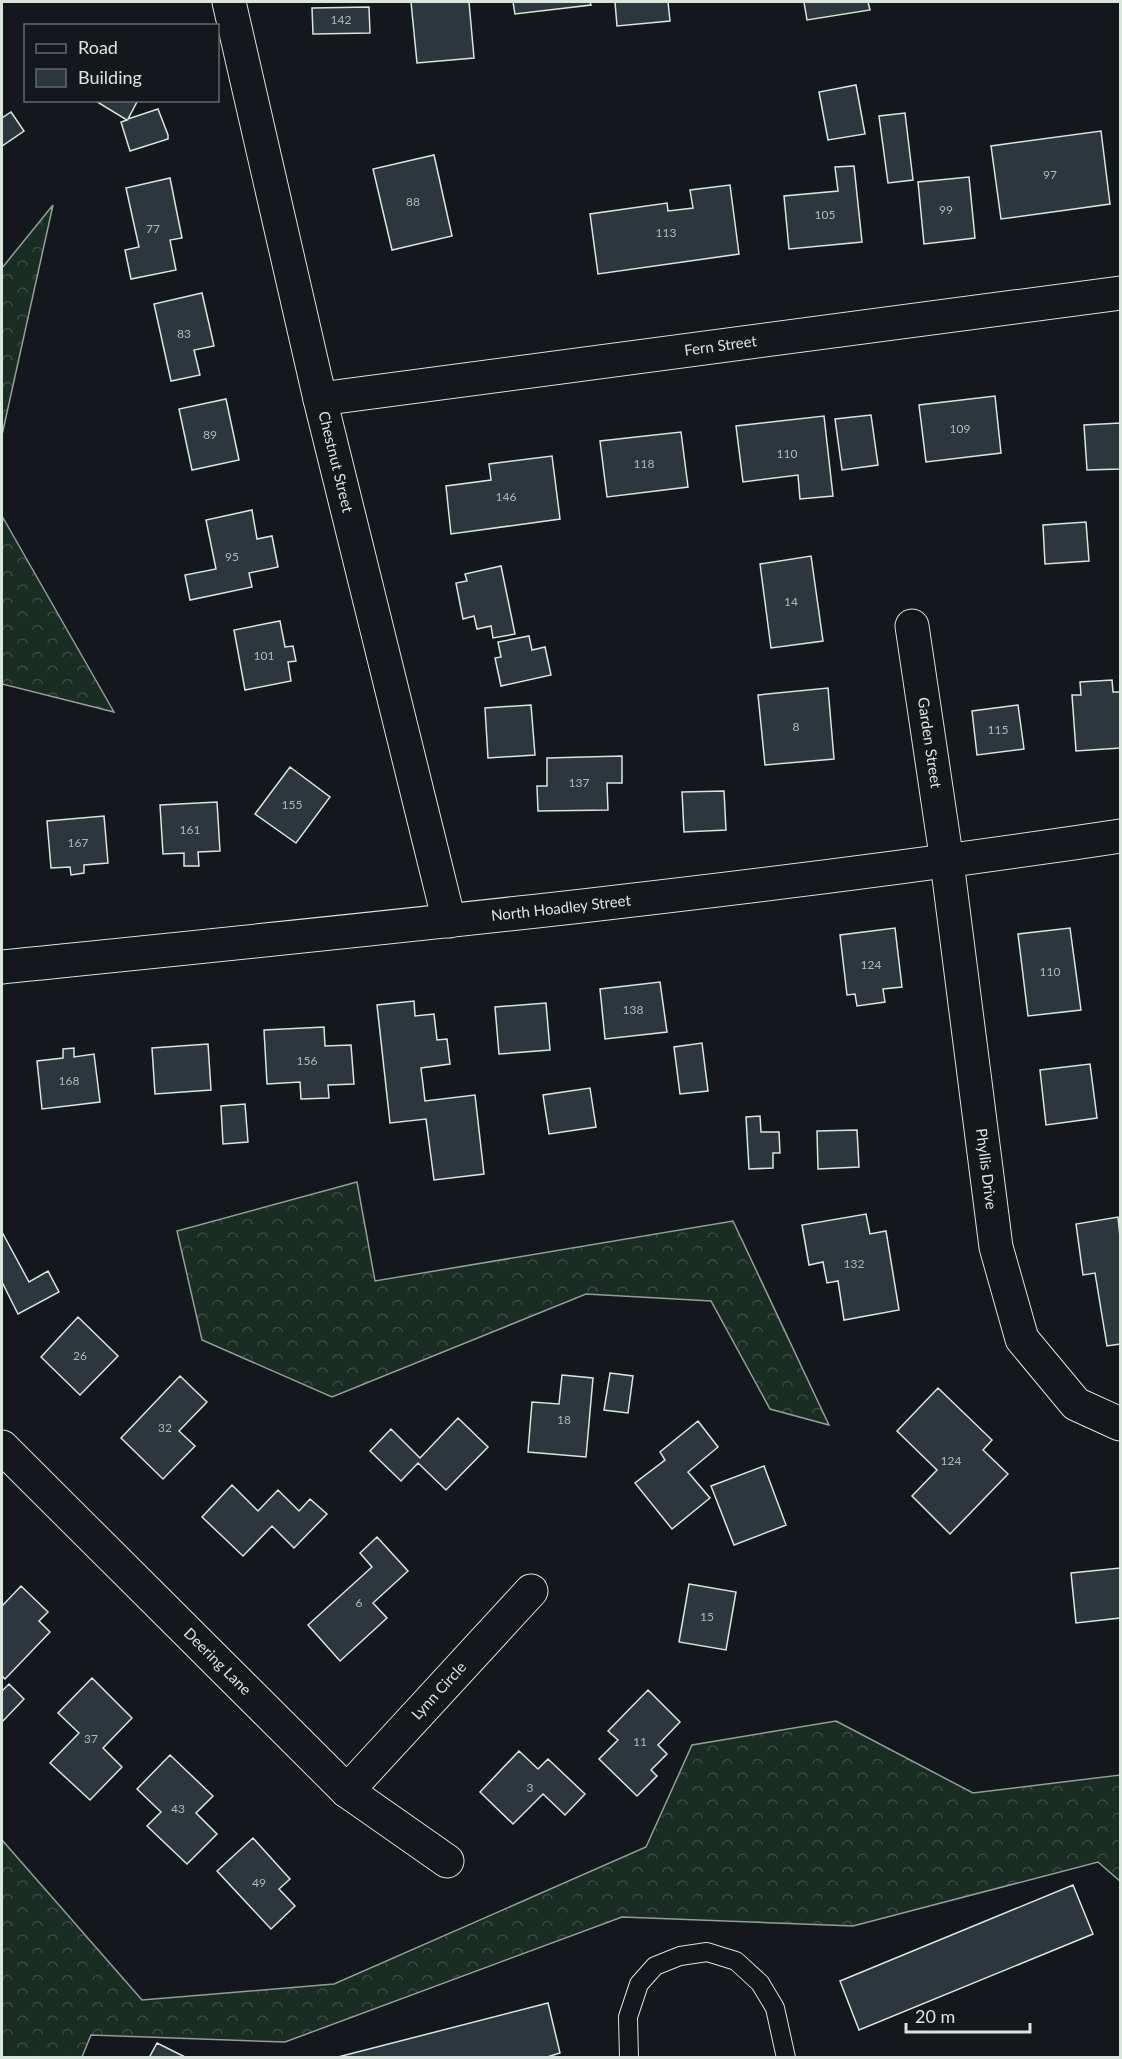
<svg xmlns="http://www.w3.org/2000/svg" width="1122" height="2059" viewBox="0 0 1122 2059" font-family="Lato,sans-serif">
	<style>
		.forest { fill: url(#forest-crowns); stroke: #939e99; stroke-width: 1.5 }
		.building { fill: #2c363c; stroke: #d8e6dc; stroke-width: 1.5 }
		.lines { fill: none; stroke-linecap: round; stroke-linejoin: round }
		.service-casing { stroke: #d8e6dc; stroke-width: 20 }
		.minor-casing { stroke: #d8e6dc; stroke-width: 35 }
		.tertiary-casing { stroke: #d8e6dc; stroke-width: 35 }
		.service { stroke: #14181c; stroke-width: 18 }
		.minor { stroke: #14181c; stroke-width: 33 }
		.tertiary { stroke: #14181c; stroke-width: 33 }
		.labels { text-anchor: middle; stroke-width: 4.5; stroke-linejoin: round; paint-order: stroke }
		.number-label { font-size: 12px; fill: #adbab4 }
		.street-label { font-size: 15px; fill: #d8e6dc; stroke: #14181c }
	</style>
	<defs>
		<pattern id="forest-crowns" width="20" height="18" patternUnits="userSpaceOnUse" patternTransform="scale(1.5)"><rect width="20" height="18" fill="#1a2d24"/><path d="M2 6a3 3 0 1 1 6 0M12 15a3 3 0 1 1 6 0" fill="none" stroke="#3b4b43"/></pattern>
	</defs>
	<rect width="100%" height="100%" fill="#14181c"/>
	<path class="forest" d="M53,205L2,435V268Z
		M2,516L114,712L2,684Z
		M357,1182L375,1281L733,1221L829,1425L770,1409L711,1301L586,1294L332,1397L202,1340L177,1231Z
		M836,1721L973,1793L1120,1775V1881L1098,1862L853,1926L622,1917L285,2042L91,2035L82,2057H2V1840L142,2000L334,1984L646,1847L692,1745Z"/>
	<path class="building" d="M411,2H469L474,58L417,63Z
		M513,2H590L591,5L515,14Z
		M615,2H668L670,21L617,26Z
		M804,2H868L870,10L807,20Z
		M369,7L370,33L313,34L312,8Z
		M856,85L865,134L828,140L819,92Z
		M94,100H138L128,119L158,109L168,135V139L130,151L121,122L127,120Z
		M11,112L24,131L2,146V118Z
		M905,113L913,180L888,183L879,116Z
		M1101,131L1110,204L1001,219L991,146Z
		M434,155L452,236L392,250L373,169Z
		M854,166L862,242L789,249L784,196L838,191L835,167Z
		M969,177L975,238L924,244L918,182Z
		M170,178L182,238L170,240L176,270L131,279L125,250L139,247L126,188Z
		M730,185L739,254L598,274L590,214L667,203L668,211L693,208L690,190Z
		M202,293L214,346L194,350L200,375L171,381L154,304Z
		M995,396L1001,453L926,462L919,405Z
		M226,399L239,460L192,470L179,409Z
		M871,415L878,465L842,470L835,419Z
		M824,416L833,496L800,499L798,475L743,482L736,426Z
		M1120,423V469L1087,470L1084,425Z
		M681,432L688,487L607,497L600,441Z
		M552,456L560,519L451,534L446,486L491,480L489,464Z
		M252,510L257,539L272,536L278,567L249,573L252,587L190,600L185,575L216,569L206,520Z
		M1086,522L1089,561L1045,564L1043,525Z
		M811,556L823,641L771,648L760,564Z
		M501,566L515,634L493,638L491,626L477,629L474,616L463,619L456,583L467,581L465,574Z
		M280,621L285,647L293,646L296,661L288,662L291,681L245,690L234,630Z
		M529,636L532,650L545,647L551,675L501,686L495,658L501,657L498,642Z
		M1112,680L1113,692H1120V748L1076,751L1072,695H1081L1080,682Z
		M828,688L834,759L765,765L758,695Z
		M531,705L535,755L488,758L485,708Z
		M1018,705L1024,749L977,755L972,711Z
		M622,756V783H607L608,810L538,811L537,786H547V758Z
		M290,767L330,797L296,843L255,814Z
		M724,791L726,830L684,832L682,792Z
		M217,802L220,851L198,852L199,866H184V853L163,854L160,805Z
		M104,816L108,863L84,865V873L71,875L70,867L51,868L47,821Z
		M895,928L902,987L883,989L885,1002L857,1006L855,994L847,995L840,935Z
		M1070,928L1081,1010L1028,1016L1018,934Z
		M660,982L667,1032L605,1039L600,989Z
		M414,1001L415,1016L434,1014L437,1040L447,1039L450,1064L421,1068L425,1101L475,1095L484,1174L434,1180L426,1119L390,1123L377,1005Z
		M546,1003L550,1050L499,1054L495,1007Z
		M324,1027L325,1046L351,1045L354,1084L328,1085L329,1098L301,1099L300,1082L267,1084L264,1030Z
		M702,1043L708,1091L680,1094L674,1047Z
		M208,1044L211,1090L155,1094L152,1048Z
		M74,1048V1057L94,1054L100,1102L42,1109L37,1061L63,1058V1049Z
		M1090,1064L1097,1118L1046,1125L1040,1070Z
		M590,1088L596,1127L549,1134L543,1095Z
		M245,1104L248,1142L223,1144L221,1106Z
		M760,1116L761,1132H779L780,1153H773V1168L749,1169L746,1117Z
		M857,1130L859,1167L818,1169L817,1131Z
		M866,1214L870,1234L886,1231L899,1310L844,1320L838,1281L827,1283L823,1262L809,1265L802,1225Z
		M1118,1217L1120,1237V1344L1107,1346L1095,1273L1083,1275L1076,1224Z
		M2,1232L29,1282L48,1271L59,1292L18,1314L2,1282Z
		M78,1317L118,1356L80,1395L41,1357Z
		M610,1373L633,1376L628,1413L604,1410Z
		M562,1375L593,1378L586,1457L528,1452L532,1402L559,1404Z
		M180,1376L207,1402L179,1431L195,1446L163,1479L121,1438Z
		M938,1388L992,1440L983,1450L1008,1474L950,1534L912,1496L937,1470L897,1431Z
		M458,1418L488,1447L446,1490L418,1463L401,1481L370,1451L391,1429L420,1458Z
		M698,1421L718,1447L688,1472L710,1498L672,1529L635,1483L665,1460L660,1452Z
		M764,1466L786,1525L734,1545L711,1486Z
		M232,1485L258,1511L278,1490L299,1511L310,1499L327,1514L294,1548L272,1526L243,1556L202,1517Z
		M377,1537L408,1571L373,1603L387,1618L340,1661L308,1625L372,1567L360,1553Z
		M1120,1568V1618L1076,1623L1071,1573Z
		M689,1584L736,1592L726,1650L679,1642Z
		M21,1586L48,1612L39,1621L50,1632L5,1679L2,1676V1606Z
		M92,1678L132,1718L103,1748L122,1767L90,1800L50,1763L79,1733L58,1713Z
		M9,1684L24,1699L2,1722V1691Z
		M648,1690L680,1722L658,1745L667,1754L651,1770L657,1776L637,1796L599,1759L618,1740L608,1731Z
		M519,1751L538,1769L548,1759L585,1794L565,1815L543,1794L513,1824L480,1792Z
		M170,1755L213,1796L196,1813L217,1834L187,1864L147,1826L161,1812L137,1789Z
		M253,1838L290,1879L279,1889L295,1906L271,1929L217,1871Z
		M1073,1885L1093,1934L859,2030L840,1981Z
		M548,2003L560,2053L544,2058H334Z
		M157,2043L187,2058H149Z"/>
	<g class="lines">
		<g class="service-casing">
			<path id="service" d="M629,2058L628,2017L639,1984L655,1966L680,1956L707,1952L736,1961L760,1983L775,2008L786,2058"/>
		</g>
		<g class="minor-casing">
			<g id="minor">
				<path id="s1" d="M229,2L320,399L449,921"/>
				<path id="s2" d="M320,399L1120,293"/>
				<path id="s3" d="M912,626L947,862L996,1247L1022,1339L1076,1404L1120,1424"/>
				<path id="s4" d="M2,1447L347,1791L447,1861"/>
				<path id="s5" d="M347,1791L531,1591"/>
			</g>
		</g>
		<g class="tertiary-casing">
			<g id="tertiary">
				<path id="s6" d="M2,967C375,929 749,892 1120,836"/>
			</g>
		</g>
		<use href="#service" class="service"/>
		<use href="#minor" class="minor"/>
		<use href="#tertiary" class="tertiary"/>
	</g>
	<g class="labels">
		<g class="number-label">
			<text x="341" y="24">142</text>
			<text x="1050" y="179">97</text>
			<text x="413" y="206">88</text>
			<text x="946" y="214">99</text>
			<text x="825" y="219">105</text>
			<text x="153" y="233">77</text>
			<text x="666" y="237">113</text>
			<text x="184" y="338">83</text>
			<text x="960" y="433">109</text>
			<text x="210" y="439">89</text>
			<text x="787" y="458">110</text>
			<text x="644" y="468">118</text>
			<text x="506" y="501">146</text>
			<text x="232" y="561">95</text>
			<text x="791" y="606">14</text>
			<text x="264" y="660">101</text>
			<text x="796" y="731">8</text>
			<text x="998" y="734">115</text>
			<text x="579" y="787">137</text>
			<text x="292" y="809">155</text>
			<text x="190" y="834">161</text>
			<text x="78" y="847">167</text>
			<text x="871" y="969">124</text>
			<text x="1050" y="976">110</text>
			<text x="633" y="1014">138</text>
			<text x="307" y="1065">156</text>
			<text x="69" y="1085">168</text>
			<text x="854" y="1268">132</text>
			<text x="80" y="1360">26</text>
			<text x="564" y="1424">18</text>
			<text x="165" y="1432">32</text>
			<text x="951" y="1465">124</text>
			<text x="359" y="1607">6</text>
			<text x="707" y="1621">15</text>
			<text x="91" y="1743">37</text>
			<text x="640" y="1746">11</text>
			<text x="530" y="1792">3</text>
			<text x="178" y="1813">43</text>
			<text x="259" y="1887">49</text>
		</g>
		<g class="street-label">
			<text dy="5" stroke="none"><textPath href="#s2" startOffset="404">Fern Street</textPath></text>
			<text dy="5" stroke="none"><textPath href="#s1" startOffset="472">Chestnut Street</textPath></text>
			<text dy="5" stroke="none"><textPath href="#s3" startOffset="118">Garden Street</textPath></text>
			<text dy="5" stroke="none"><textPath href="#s6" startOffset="562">North Hoadley Street</textPath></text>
			<text dy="5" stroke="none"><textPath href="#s3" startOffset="548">Phyllis Drive</textPath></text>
			<text dy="5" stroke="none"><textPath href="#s4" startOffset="304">Deering Lane</textPath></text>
			<text dy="5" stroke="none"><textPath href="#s5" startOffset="136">Lynn Circle</textPath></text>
		</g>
	</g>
	<rect width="1122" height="2059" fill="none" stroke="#d8e6dc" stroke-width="6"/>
	<rect x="24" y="24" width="195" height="78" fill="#14181c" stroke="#626a69" stroke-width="1.5"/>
	<rect x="36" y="44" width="30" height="9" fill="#14181c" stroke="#626a69" stroke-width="1.5"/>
	<text x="78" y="54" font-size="18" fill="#d8e6dc">Road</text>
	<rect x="36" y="69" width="30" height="18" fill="#2c363c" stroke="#626a69" stroke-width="1.5"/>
	<text x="78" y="84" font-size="18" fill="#d8e6dc">Building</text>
	<path d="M906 2023v9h124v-9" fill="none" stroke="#d8e6dc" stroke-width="3"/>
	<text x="915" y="2023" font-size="18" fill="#d8e6dc" stroke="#14181c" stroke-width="4.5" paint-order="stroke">20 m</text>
</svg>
